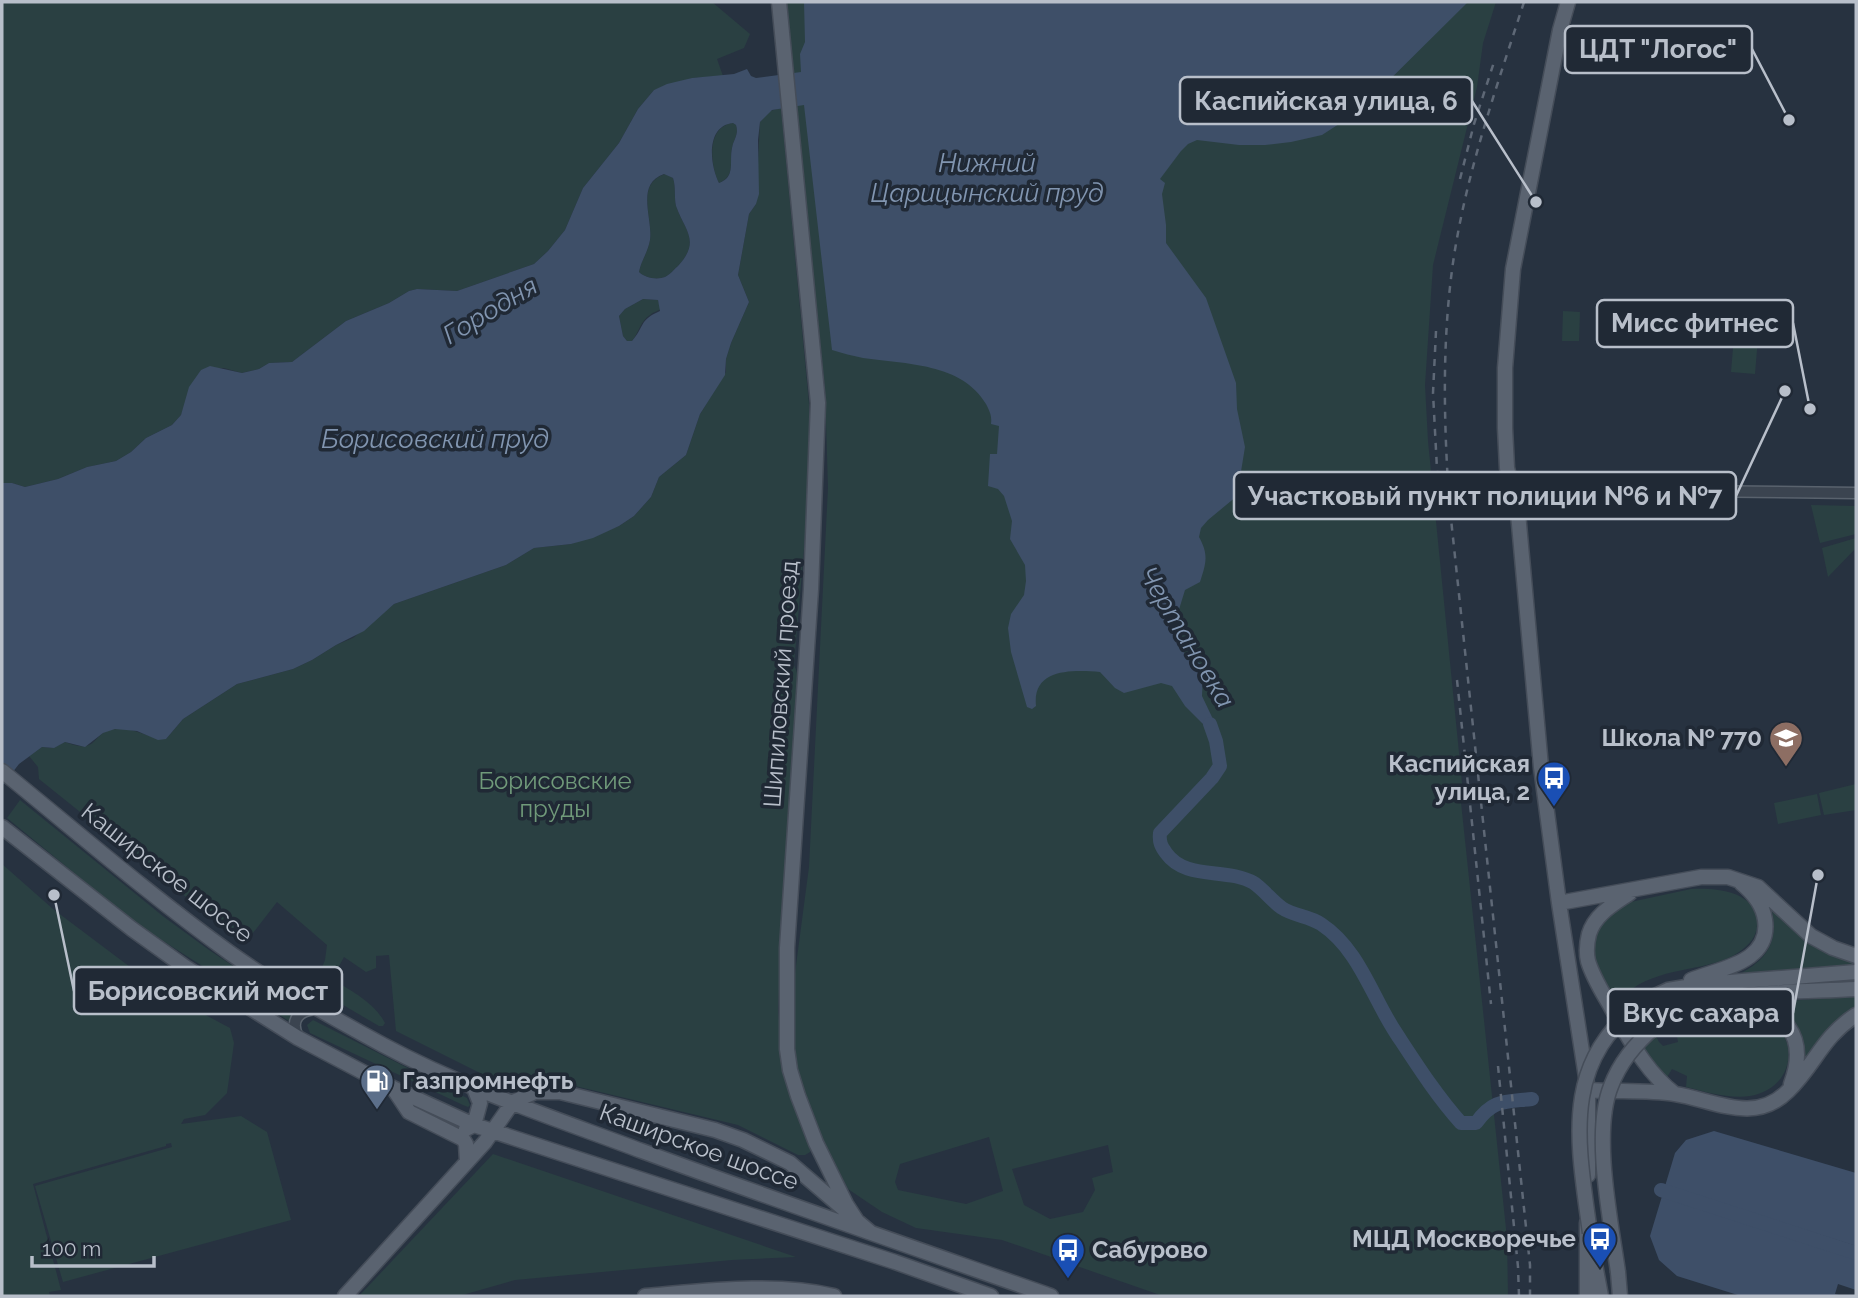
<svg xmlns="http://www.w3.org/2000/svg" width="1858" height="1298" viewBox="0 0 1858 1298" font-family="Raleway,sans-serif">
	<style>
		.green { fill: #2a4042; fill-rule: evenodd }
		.water { fill: #3e4f68; fill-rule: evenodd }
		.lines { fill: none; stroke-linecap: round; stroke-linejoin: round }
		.river { stroke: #3e4f68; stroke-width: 14 }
		.minor-casing { stroke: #59626d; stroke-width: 13 }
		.major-casing { stroke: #454d59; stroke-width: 17 }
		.minor { stroke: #3b4450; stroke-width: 10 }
		.major { stroke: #5a6370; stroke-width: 14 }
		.rail { stroke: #5e6876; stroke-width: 2.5; stroke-dasharray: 7 7; stroke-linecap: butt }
		.major-bridge-casing { stroke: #454d59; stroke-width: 17; stroke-linecap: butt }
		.major-bridge { stroke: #5a6370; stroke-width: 14 }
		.labels { text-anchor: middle; stroke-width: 7; stroke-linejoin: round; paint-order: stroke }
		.street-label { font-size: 24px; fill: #b8bfca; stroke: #202935 }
		.poi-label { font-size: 24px; font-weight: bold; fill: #b8bfca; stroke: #202935; text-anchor: end }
		.park-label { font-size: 24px; fill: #709a7a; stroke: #202935 }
		.water-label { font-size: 26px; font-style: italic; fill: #8195b0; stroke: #202935 }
		.leader { fill: none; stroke: #b8bfca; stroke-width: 2.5 }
		.callout-dot { fill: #b8bfca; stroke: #202935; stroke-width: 2.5 }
		.callout { fill: #202935; stroke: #b8bfca; stroke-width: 2.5 }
		.callout-label { font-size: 26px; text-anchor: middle; font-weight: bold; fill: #b8bfca }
	</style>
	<rect width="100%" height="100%" fill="#273240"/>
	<path class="green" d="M2,2H712L750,34L744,48L717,59L723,76L692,78L654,90L638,109L619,143L583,188L565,230L548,251L534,264L457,291L417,289L409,291L389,303L346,321L292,362L269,363L259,369L242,373L224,368L201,370L181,415L172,425L146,438L131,452L116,461L87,467L58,479L25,487L12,483H2Z
		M784,2H1496L1483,43L1477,87L1433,265L1425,385L1428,441L1463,793H1460L1507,1238L1508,1296H1163L1002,1240L916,1228L882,1212L848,1189L806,1106L796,1069L790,1011L809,867L828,488L825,388ZM989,1137L1003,1191L966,1204L898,1190L895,1182L900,1164ZM1108,1145L1113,1172L1092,1178L1095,1190L1083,1212L1050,1219L1024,1205L1012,1169Z
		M781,108L809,404V491L794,665C806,689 794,719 793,745C788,819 787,893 783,967L780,969L778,1011L785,1074L810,1145V1152L805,1155H798L738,1125L550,1080L518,1088L484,1075L396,1031L389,955L376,956V968L366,972L344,957L332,979C350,990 375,1003 385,1023L383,1026H379L314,988L325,960L327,945L277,902L246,942L211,917L39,779L38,767L29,756L42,747L52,748L65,742C102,756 89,731 116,729C134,727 149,739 166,739L183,719L237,684L293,669L312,660L336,645L353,638L394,604L506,565L534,548L571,544L619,526L634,516L651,497L659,477L686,455L700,414L726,372V359L731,343L749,302L738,275L749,214L756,204L760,122L770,111Z
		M733,123L736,125C739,135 734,138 732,148C729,162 736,176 719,183C710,166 706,126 733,123Z
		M665,174L673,178C676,187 674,197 676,206C685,231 701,241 678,266C673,270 671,274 665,277C657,280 645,278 639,272C641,261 648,252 650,240C653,218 635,184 665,174Z
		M643,299L658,300L661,309C658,311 653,312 650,315C641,320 638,334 632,341H627L623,336L619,316L625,309Z
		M1563,311L1580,312L1579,341H1562Z
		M1735,324L1759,326L1755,374L1731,372Z
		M1811,505L1856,506V534L1820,543Z
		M1856,538V548L1828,577L1822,548Z
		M1856,784V810L1824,815L1819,793Z
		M1817,794L1821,815L1778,824L1774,803Z
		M20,800L164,917L209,950L296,1008L289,1021L152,934L101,895L7,818Z
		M2,864L53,909L166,994L230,1028L234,1043L227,1093L205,1115L184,1119L181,1124L241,1116L267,1132L291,1220L63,1282L35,1186L172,1147L171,1143L166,1144V1146L33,1184L61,1290L49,1292L50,1296H2Z
		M1691,889C1715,888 1754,890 1757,921C1758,936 1750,944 1739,952C1711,972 1666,965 1632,989L1659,1042L1663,1046L1678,1042L1676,1031C1697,1022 1720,1012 1743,1013C1801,1015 1804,1087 1750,1096C1729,1099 1706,1092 1686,1087L1687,1076L1672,1069L1666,1079L1656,1072L1606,991L1591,950L1599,923L1626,903Z
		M1771,907L1856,962V964L1742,973C1745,970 1751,968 1755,964C1774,950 1777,929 1771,907Z
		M1856,996V1010L1803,1063C1809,1032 1792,1020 1775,1002Z
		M313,1020L467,1098L470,1105L468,1107L463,1105L310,1033L307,1025Z
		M493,1154L796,1257L732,1260L515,1280L459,1296H359Z"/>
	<path class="water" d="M804,2H1468L1356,113L1322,135L1291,142L1265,145H1239L1197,140L1188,144L1181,151L1160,179L1165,183L1162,194L1166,225V243L1206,298L1236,383L1237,409L1245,447L1237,496L1208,520L1201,528L1199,537C1209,555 1206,563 1200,582L1185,590L1177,616L1176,629L1185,655L1201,664L1203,673L1202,696L1212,717L1216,741L1210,731L1185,706L1172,686L1161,683L1124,693L1115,688L1100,672C1073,670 1032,668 1036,706L1032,709L1027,707L1011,652L1008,628L1011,614L1024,595L1026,581L1025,565L1010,539L1012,521L1004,496L998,489L988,486L990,454H997L999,426L991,424C992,416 990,412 986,404C962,363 905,364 863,358C853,356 842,353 832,350L804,105L772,110L760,122L758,140L759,194L756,204L749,214L738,275L749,302L731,343L726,359L725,375L700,414L686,455L659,477L651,497L634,516L619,526L593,538L571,544L534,548L506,565L394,604L364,631L336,645L312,660L293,669L237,684L183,719L166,739L158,740L137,731L115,729L103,733L85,747L65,742L54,748L42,747L19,764L2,786V483H12L25,487L58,479L87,467L116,461L131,452L146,438L172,425L181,415L189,387L201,370L210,366L242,373L259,369L269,363L292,362L346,321L389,303L409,291L417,289L457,291L534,264L548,251L565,230L583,188L619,143L638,109L654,90L667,84L692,78L734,74L747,69L751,76L756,78L801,72L800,54L805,42ZM733,123L736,125C739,135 734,138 732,148C729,162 736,177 719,183C710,166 705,126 733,123ZM664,174L673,178C676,187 674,197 676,206C685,231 701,241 678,266C673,270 671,274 665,277C657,280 645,278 639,272C641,261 648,252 650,240C653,218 635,184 664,174ZM643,299L658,300L660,311C639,320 645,326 632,341H627L623,336L619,316L625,309Z
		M1714,1131L1856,1173V1246L1669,1187L1666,1197L1856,1258V1290L1838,1284L1835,1294L1843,1296H1741L1677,1276L1659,1260L1650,1236L1675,1153L1686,1140Z"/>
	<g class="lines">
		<path class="river" d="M1210,724L1216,741L1220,766L1212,778L1160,833C1159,842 1161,846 1166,853C1186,881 1226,867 1254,883C1264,890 1272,901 1282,908C1294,916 1309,916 1321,924C1359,949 1372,997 1396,1033C1417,1065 1436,1095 1461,1123H1476C1493,1099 1505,1102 1532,1099
			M1661,1190L1856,1253"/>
		<g class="minor-casing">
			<path id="minor" d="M1513,489L1856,493
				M298,1037C289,1019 300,1009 319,1009"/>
		</g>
		<g class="major-casing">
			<path id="major" d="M779,2L818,403L811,589L787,948V1049L790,1070L798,1096L816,1143L846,1204L857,1221L870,1232
				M1568,2L1560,30L1513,269L1505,368V428L1507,468L1518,513L1541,767L1559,903L1588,1090V1175
				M2,771C77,832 151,896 230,953C278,987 331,1017 383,1045C465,1089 554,1118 642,1151C778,1201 914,1248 1051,1296
				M2,827L132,929L185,967L298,1038L393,1088L474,1125L895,1262L991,1296
				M1630,893C1614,904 1595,914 1589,934C1587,942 1586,952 1588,961C1593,978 1603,993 1612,1009C1630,1040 1646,1072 1675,1094
				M1559,903L1701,877H1728L1758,887L1811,936L1833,948L1856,956
				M1691,980C1720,968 1771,963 1765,920C1763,905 1752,892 1741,883
				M1646,1000L1668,990L1704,984L1856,972
				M1736,1003C1784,1006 1809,1036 1791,1084
				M1655,1027C1713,987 1789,993 1856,989
				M393,1088L409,1112L463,1139L466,1144L467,1161
				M1588,1090C1617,1092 1647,1090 1675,1094C1714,1100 1754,1125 1788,1091C1815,1065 1822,1037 1856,1015
				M466,1129L474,1125L480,1103L474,1088
				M1594,1259L1601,1296
				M1618,1272L1620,1296
				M345,1296L485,1142L513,1102L535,1092H560L715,1130L743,1140L790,1163L846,1211
				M645,1296C705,1291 775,1282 834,1296
				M1587,1296V1223"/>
		</g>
		<use href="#minor" class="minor"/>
		<use href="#major" class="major"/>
		<path class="rail" d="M1524,2C1496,89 1464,179 1452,270C1442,347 1444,423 1449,500L1530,1265V1296
			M1460,179L1474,124L1494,62
			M1436,331L1433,393L1438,488
			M1457,680L1491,1004
			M1498,1066L1518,1267L1519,1296"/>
		<g class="major-bridge-casing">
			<path id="major-bridge" d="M1590,1233C1578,1143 1559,1060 1646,1000
				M1618,1272C1611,1222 1592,1133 1611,1086C1620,1062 1636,1043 1655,1027"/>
		</g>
		<use href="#major-bridge" class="major-bridge"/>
	</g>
	<defs>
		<g id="school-pin" transform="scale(1.75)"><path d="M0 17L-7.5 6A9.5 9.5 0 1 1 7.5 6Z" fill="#8d6e63" stroke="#202935"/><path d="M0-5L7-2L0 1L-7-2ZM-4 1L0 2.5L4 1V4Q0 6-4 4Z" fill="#fff"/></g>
		<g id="bus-pin" transform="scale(1.75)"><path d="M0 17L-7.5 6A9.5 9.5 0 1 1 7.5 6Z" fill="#1a4fb4" stroke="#202935"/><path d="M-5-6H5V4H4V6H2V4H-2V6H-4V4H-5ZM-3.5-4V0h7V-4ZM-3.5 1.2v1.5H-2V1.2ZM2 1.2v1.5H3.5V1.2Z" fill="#fff"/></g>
		<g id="fuel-pin" transform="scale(1.75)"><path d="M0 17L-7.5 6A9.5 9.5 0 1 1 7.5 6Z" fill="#5c6f8a" stroke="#202935"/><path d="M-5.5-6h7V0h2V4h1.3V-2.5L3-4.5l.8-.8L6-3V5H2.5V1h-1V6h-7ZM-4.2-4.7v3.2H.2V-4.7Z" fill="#fff"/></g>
	</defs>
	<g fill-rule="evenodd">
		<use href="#school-pin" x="1786" y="738"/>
		<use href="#bus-pin" x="1554" y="778"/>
		<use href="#fuel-pin" x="377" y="1081"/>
		<use href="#bus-pin" x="1600" y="1239"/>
		<use href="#bus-pin" x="1068" y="1250"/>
	</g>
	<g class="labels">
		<g class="street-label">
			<text transform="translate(781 684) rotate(-86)" y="8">Шипиловский проезд</text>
			<text transform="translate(167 873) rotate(38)" y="8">Каширское шоссе</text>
			<text transform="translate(699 1147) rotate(20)" y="8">Каширское шоссе</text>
		</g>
		<g class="poi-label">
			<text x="1762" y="746">Школа № 770</text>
			<text x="1530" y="772">Каспийская<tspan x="1530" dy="28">улица, 2</tspan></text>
			<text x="402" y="1089" text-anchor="start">Газпромнефть</text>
			<text x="1576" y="1247">МЦД Москворечье</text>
			<text x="1092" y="1258" text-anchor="start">Сабурово</text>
		</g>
		<g class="park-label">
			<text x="555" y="789">Борисовские<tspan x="555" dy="28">пруды</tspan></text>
		</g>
		<g class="water-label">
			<text x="987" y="172">Нижний<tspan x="987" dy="30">Царицынский пруд</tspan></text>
			<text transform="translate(490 310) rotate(-31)" y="9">Городня</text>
			<text x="435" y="448">Борисовский пруд</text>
			<text transform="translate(1187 637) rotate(59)" y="9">Чертановка</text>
		</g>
	</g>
	<path class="leader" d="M1789 120L1752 49M1536 202L1472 101M1810 409L1793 323M1785 391L1736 496M54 895L74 991M1818 875L1793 1013"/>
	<g class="callout-dot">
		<circle cx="1789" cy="120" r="7"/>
		<circle cx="1536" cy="202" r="7"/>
		<circle cx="1810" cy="409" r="7"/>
		<circle cx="1785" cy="391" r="7"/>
		<circle cx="54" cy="895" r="7"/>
		<circle cx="1818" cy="875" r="7"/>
	</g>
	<g class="callout">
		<rect x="1565" y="26" width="187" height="47" rx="7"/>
		<rect x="1180" y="77" width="292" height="47" rx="7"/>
		<rect x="1597" y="300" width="196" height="47" rx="7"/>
		<rect x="1234" y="472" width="502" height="47" rx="7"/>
		<rect x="74" y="967" width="268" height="47" rx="7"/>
		<rect x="1608" y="989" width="185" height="47" rx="7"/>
	</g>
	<g class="callout-label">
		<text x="1658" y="58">ЦДТ "Логос"</text>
		<text x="1326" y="110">Каспийская улица, 6</text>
		<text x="1695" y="332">Мисс фитнес</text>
		<text x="1485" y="505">Участковый пункт полиции №6 и №7</text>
		<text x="208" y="1000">Борисовский мост</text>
		<text x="1701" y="1022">Вкус сахара</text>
	</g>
	<rect width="1858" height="1298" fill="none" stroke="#b8bfca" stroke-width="7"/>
	<path d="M32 1256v10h122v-10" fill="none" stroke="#b8bfca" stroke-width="3.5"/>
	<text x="42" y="1256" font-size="21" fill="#b8bfca" stroke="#202935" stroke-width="5" paint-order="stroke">100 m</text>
</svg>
